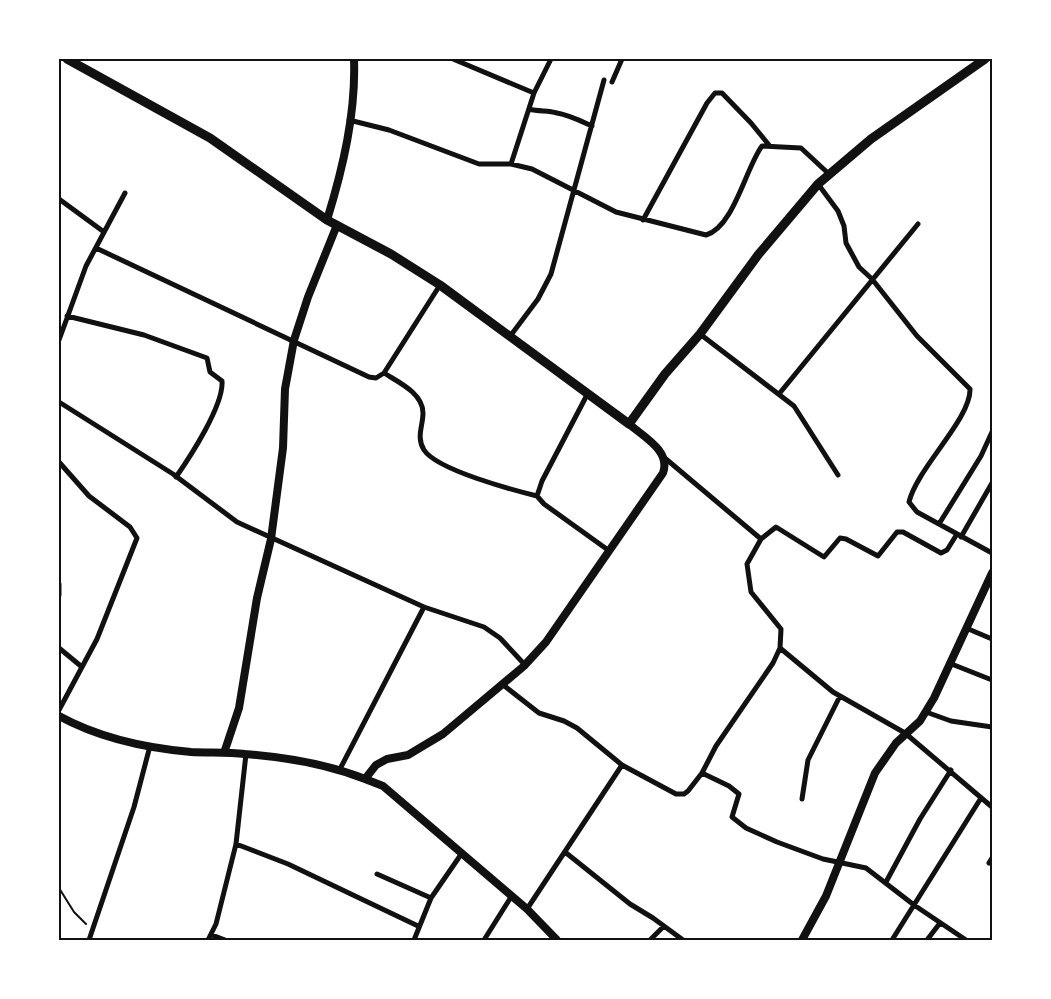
<svg xmlns="http://www.w3.org/2000/svg" width="1051" height="999" viewBox="0 0 1051 999" font-family="'Varela Round',sans-serif">
	<style>
		.lines { fill: none; stroke-linecap: round; stroke-linejoin: round }
		.path { stroke: #111; stroke-width: 2 }
		.minor { stroke: #111; stroke-width: 5 }
		.tertiary { stroke: #111; stroke-width: 8 }
		.secondary { stroke: #111; stroke-width: 9 }
		.neatline { fill: none; stroke: #111; stroke-width: 2 }
	</style>
	<rect width="100%" height="100%" fill="#fff"/>
	<g class="lines">
		<path class="path" d="M59,888L74,912L86,924"/>
		<path class="minor" d="M453,59L534,93
			M612,82L622,59
			M529,109C540,112 547,110 557,113C569,115 581,121 592,126
			M349,120L389,130L479,164H511L532,169L616,212L706,235C734,227 746,167 762,146L801,148L830,175
			M511,164L534,93L551,59
			M818,184L838,211L844,226L846,243L859,267L872,279L917,336L970,389C971,419 917,468 909,502L917,512L992,553
			M59,199L104,232
			M643,220L707,103L715,93H722L751,123L769,145
			M96,248L369,377L376,378L384,373L440,285
			M67,316L144,335L207,358L210,372L222,381C224,405 190,457 176,477
			M700,334L794,406L838,475
			M511,335L538,299L551,274L604,80
			M59,340L86,266L125,193
			M384,373C398,382 423,393 423,413C423,426 416,437 424,450C437,470 513,490 537,496
			M588,393L542,481L537,496L544,504L608,550
			M779,394L918,224
			M59,402L173,474L237,522L424,607L484,627L500,638L525,665
			M59,462L89,496L130,527L137,538L97,639L59,710
			M939,524L981,456L992,432
			M961,537L992,483
			M761,539L776,527L824,557L840,538L846,539L878,556L897,532H903L941,553L947,550L957,534
			M59,584V595
			M966,628L992,639
			M59,648L82,667
			M780,648L833,692L905,733L992,807
			M949,663L992,680
			M502,684L539,713L564,721L577,728L622,765L676,794H684L688,791L702,773L716,746L773,663L780,648L781,629L751,592L747,564L761,539L666,459
			M926,712L951,721L992,727
			M340,769L424,607
			M702,773L729,786L739,794L732,817L746,828L777,842L823,859L866,868L914,905L966,940
			M802,799L808,760L840,696
			M236,844L288,864L418,926
			M565,852L630,904L653,918L683,940
			M989,863L992,858
			M377,874L431,898
			M886,882L920,819L951,770
			M527,909L622,765
			M212,935L225,940
			M89,940L134,807L150,746
			M208,940L216,924L236,844L246,754
			M414,940L431,898L462,853
			M484,940L511,897
			M650,940L664,926
			M892,940L981,798
			M927,940L940,923"/>
		<path class="tertiary" d="M327,220C343,168 356,113 354,59
			M59,716C99,738 146,748 191,752C209,753 227,752 245,754C285,757 327,764 365,779L376,765L387,759L408,755L443,734L524,666L546,642L663,473C671,451 644,437 629,424
			M224,753L239,708L257,598L271,539L283,448L285,389L294,340L308,297L337,225
			M365,779L383,786L527,909L557,940
			M802,940L826,896L875,773L896,743L920,721L934,698L992,573"/>
		<path class="secondary" d="M67,59L210,138L327,220L391,254L440,285L629,424L665,374L700,334L758,255L818,184L871,139L985,59"/>
	</g>
	<rect width="1051" height="999" fill="none" stroke="#ffffff" stroke-width="120"/>
	<rect x="60" y="60" width="931" height="879" class="neatline"/>
</svg>
